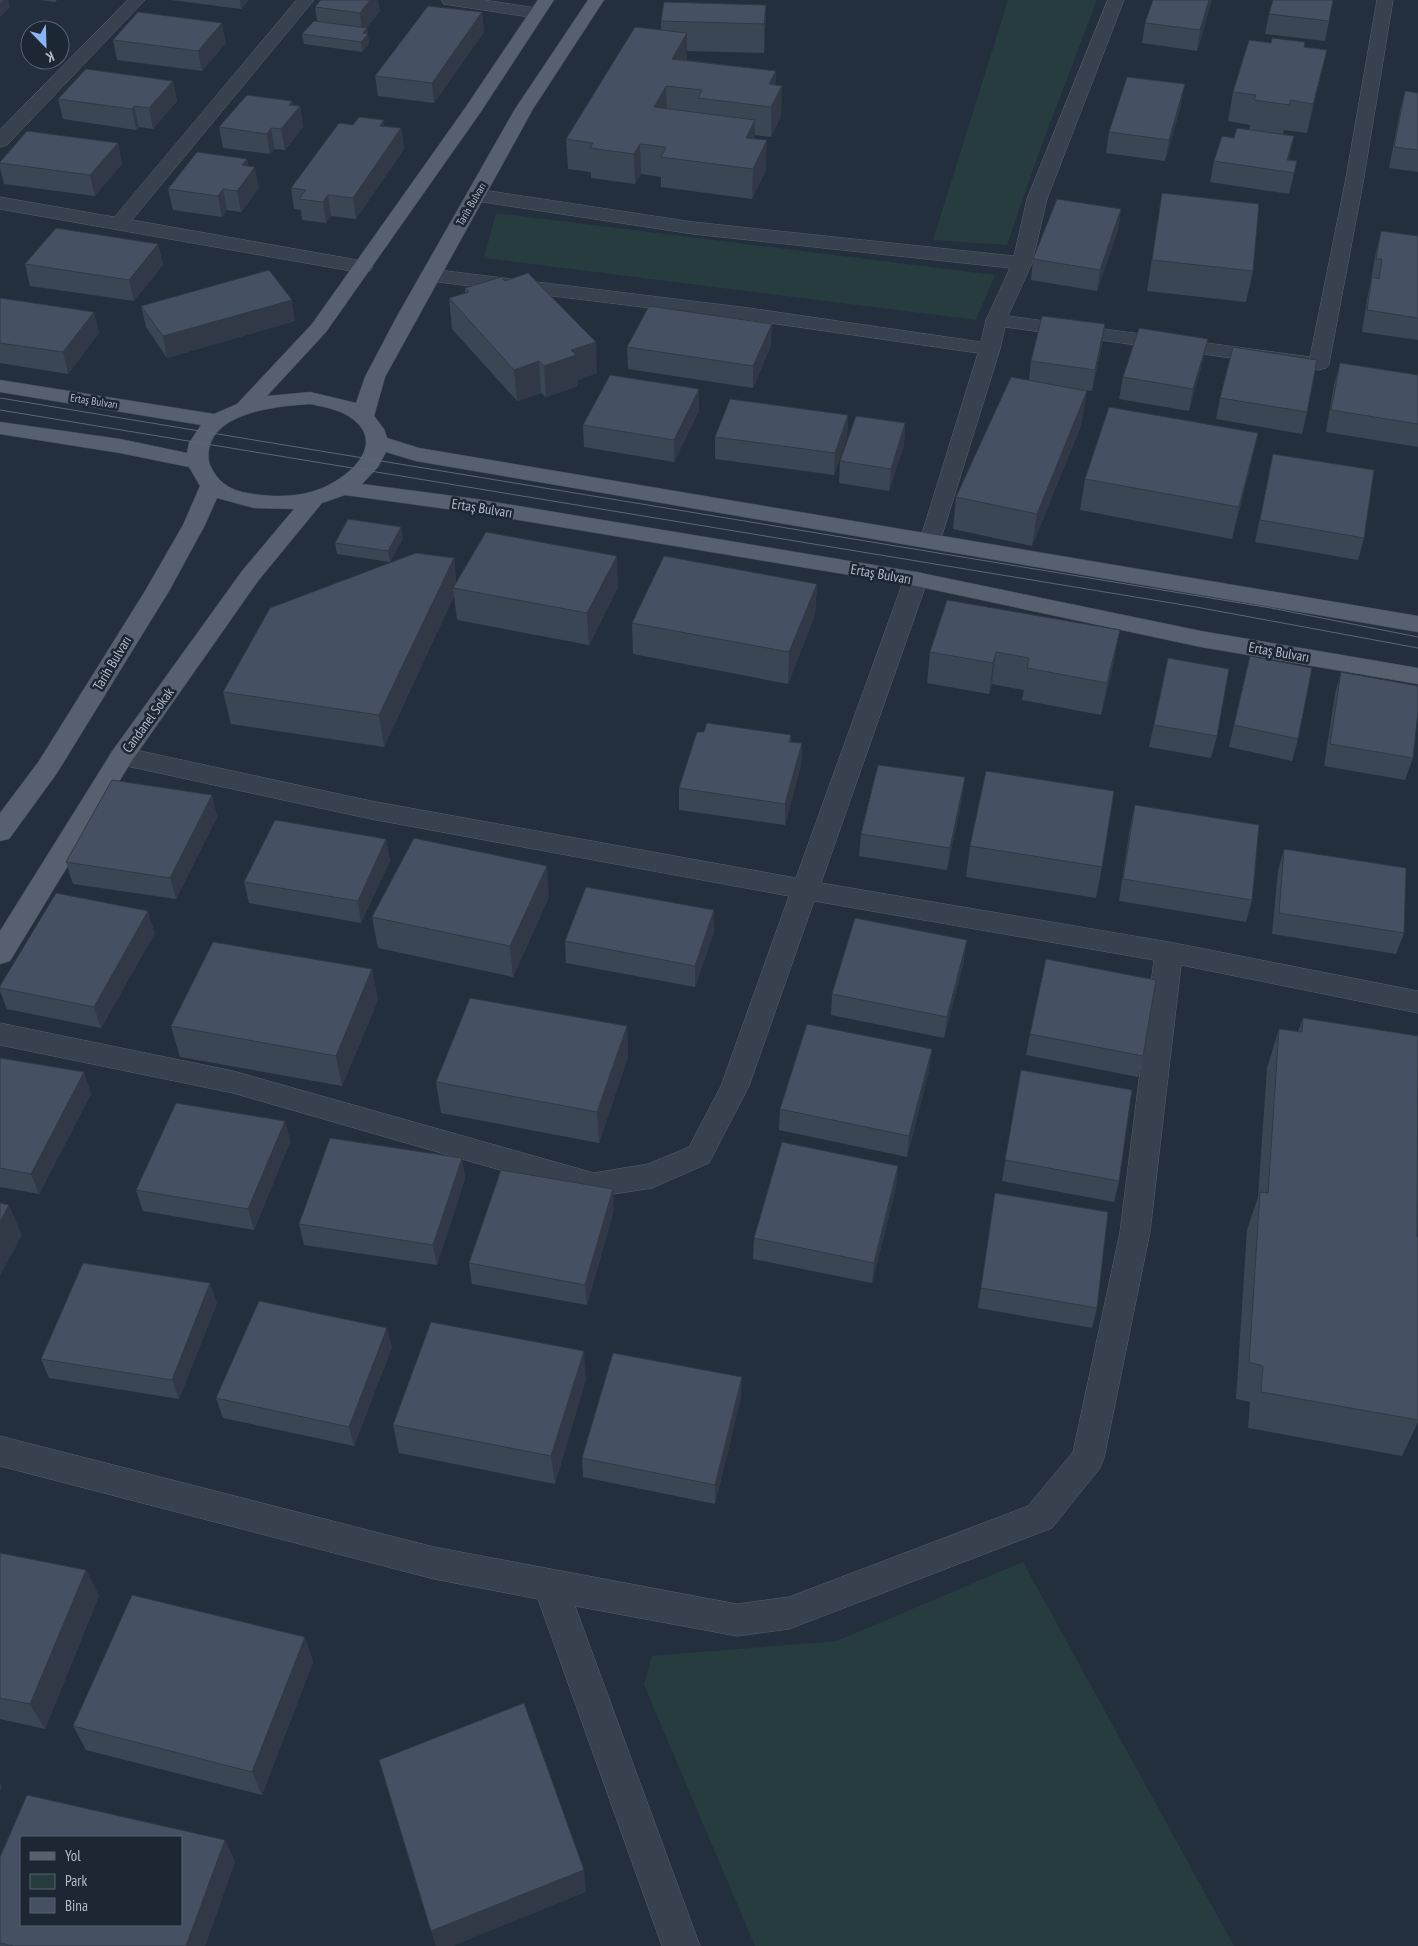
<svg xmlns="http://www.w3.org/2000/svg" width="1418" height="1946" viewBox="0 0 1418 1946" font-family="'PT Sans Narrow',sans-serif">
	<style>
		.green { fill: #263c3f }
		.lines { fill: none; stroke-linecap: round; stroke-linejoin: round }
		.minor-casing { stroke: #565f6c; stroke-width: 1 }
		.primary-casing { stroke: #414a57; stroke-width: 1 }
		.minor { fill: #38414e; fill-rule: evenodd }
		.primary { fill: #56606e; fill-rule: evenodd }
		.tram { stroke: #5a6575; stroke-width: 1 }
		.wall { fill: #3b4654 }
		.shaded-wall { fill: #303945 }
		.building { fill: #455162; stroke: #303945; fill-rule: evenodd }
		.labels { text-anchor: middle; stroke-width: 5; stroke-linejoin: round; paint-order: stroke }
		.far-street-label { font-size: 11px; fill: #b4bcc9; stroke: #1d2633 }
		.street-label { font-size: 14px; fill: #b4bcc9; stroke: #1d2633 }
	</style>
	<rect width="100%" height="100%" fill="#242f3e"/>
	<path class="green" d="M1008,0H1097L1041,147L1007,245L933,240Z
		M496,213L995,275L976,320L484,258Z
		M1023,1562L1234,1946H755L644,1685L652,1656L837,1641Z"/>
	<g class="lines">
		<g class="minor-casing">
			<path id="minor" d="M128,0H145L7,145L0,147V130Z
				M297,0H314L132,220L363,261L370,263L373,267L370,271L363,273L317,265L0,209V197L114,217Z
				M442,0H484L536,8L542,9L545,13L542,17L536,18L450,5L444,4Z
				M1108,0H1124L1047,199L1032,263L1008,316L1310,357L1345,183L1377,0H1393L1363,183L1329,364L1326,368L1319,370L1005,327L1000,349L939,545L931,547L923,545L920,540L978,353L749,320L430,281L423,279L420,275L423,271L430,269L749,308L981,342L986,320L1010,268L693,234L476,201L469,199L467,195L469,191L476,189L693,222L1014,256L1027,199Z
				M916,572L924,574L928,579L821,883L1169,942L1418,991V1013L1181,965L1150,1232L1104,1458L1100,1468L1052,1528L789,1629L737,1636L575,1606L700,1946H662L538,1599L434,1579L0,1466V1436L434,1547L737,1604L789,1597L1028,1506L1073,1452L1120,1232L1154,960L814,901L749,1086L709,1163L652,1188L594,1197L233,1093L0,1045V1023L233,1071L594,1173L648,1164L689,1147L721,1086L789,896L371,819L122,765L113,762L109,756L113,750L122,747L371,801L796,878L904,579L908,574Z"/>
		</g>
		<g class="primary-casing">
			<path id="primary" d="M538,0H554L480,113L326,332L267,396L310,392L356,403L365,377L396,318L515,109L588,0H604L533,109L385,377L374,416L384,429L387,438L419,448L1418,616V632L416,461L386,452L378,467L362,484L476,499L916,572L1201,631L1418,668V684L1201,647L916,586L476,513L345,495L322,503L258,581L131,762L10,961L0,964V931L113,750L242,571L294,509L254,508L217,498L205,525L169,591L57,773L9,839L0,841V813L39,761L145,591L183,525L200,486L189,467L120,453L0,434V422L120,439L187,453L189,443L201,425L0,392V380L214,414L237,404L312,324L463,111ZM310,404C324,407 338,409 350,417C391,445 344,482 314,491C293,498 265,497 242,492C227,488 218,481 211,467C208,461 208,456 209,449C216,411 280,406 310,404Z"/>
		</g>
		<use href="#minor" class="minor"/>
		<use href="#primary" class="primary"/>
		<path class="tram" d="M0,398L1271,608L1418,637
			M0,410L1196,607L1418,648"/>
	</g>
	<path class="wall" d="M40,0H57L55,2Z
		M171,0H249L241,9Z
		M1211,3L1197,51L1142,43L1145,23Z
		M766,5L765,34L764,53L687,51V60L776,71L775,85L782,86L781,116L771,137L755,135V139L766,170L752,199L661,187V177L641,174L635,184L591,178V172L568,169L566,139L661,30V21Z
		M315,7L380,11L366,28H367L369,44L362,52L304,44L302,34L317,21Z
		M482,12L484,32L434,103L378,96L375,76Z
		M1269,14L1329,21L1325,41L1265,34Z
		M113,40L226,43L202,71L117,60Z
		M1304,47L1320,79L1307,133L1284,130L1283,134L1289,160L1297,161L1289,194L1210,182L1214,161L1249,129L1250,125L1228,121L1233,92Z
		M173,81L177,101L153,129L139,127L136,130L63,119L58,99Z
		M1405,91L1418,93V172L1389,168L1400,111Z
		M292,101L293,105L300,106L303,127L285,150L275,149L270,154L223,148L219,127Z
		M1181,105L1165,161L1106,153L1109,132Z
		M353,125L384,126L401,128L404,149L356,219L331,216L326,223L302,220L301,210L294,209L291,188Z
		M118,143L122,164L95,196L4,184L0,168V162Z
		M247,159L248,166L259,188L241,212L227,210L222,217L173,210L168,189Z
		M1162,193L1253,271L1246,302L1147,291Z
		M1121,209L1118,230L1097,291L1031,280L1033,259Z
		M1381,231L1418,236V340L1362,332L1367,299L1371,280L1376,252Z
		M158,244L163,265L134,301L30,286L25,264Z
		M465,288L597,373L578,380V386L546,397L541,393L517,401L452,329L449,298L465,293Z
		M0,298L94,312L99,333L68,374L0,363Z
		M141,306L295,321L167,358L146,327Z
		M1105,324L1102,345L1092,391L1074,389L1082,423L1032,546L953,529L956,497L1029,380L1031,361Z
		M1208,339L1203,360L1189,411L1119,399L1123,377Z
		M771,345L753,388L628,369L627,347Z
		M1340,363L1418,375V447L1326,432L1334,385Z
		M699,389V411L674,462L584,447L583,425Z
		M1220,398L1307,412L1302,434L1216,419Z
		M848,415L847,437L834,475L715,459V437Z
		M905,423L904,445L889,491L839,483L840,461Z
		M1258,433L1251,464L1232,539L1080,510L1085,479Z
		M1273,454L1364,538L1358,560L1255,542Z
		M403,538L390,562L337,554L335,543Z
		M454,558L456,583L618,587L589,645L457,620L454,596L384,747L231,724L223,692Z
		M817,584L815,615L788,684L633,654L632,623Z
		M947,600L1114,662L1101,715L1022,700L1024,690L992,684L989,694L927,683L930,652Z
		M1250,656L1298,739L1292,761L1229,747Z
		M1168,658L1217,736L1211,758L1149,747Z
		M1341,672L1413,758L1405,780L1324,766L1335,694Z
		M791,735V742L802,743L801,765L785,825L679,810V788Z
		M212,795L217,817L176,899L73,884L66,862Z
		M962,799L947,870L859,856L861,834Z
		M1135,805L1252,900L1246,922L1119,901L1130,827Z
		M386,839L390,861L361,923L249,903L244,882Z
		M970,846L1102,867L1096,898L966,877Z
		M1284,849L1404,933L1396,954L1272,934L1278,871Z
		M549,897L513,977L378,948L372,917Z
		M714,931L695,987L566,963L565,941Z
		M155,933L101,1028L7,1009L0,991V986Z
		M964,961L944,1038L831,1015L832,994Z
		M372,969L378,1000L342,1086L180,1057L171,1026Z
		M1303,1018L1418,1036V1202L1417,1237H1418V1422L1402,1456L1248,1428L1250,1402L1236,1399L1247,1230L1258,1197L1267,1068L1279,1029L1298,1032Z
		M627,1026L628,1057L599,1143L441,1113L436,1082Z
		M1030,1034L1143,1056L1138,1077L1026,1055Z
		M0,1058L84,1072L91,1094L39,1194L0,1187Z
		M1021,1070L1119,1181L1114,1202L1002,1181Z
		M929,1071L907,1157L779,1130L780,1109Z
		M285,1121L290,1142L254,1230L143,1211L136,1190Z
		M462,1158L465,1179L437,1265L304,1245L299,1224Z
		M898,1166L896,1187L872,1283L753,1259L754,1238Z
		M995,1193L1097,1308L1092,1328L978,1308Z
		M614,1210L587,1305L472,1284L469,1263Z
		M217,1303L179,1399L49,1378L41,1359Z
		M392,1347L354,1446L223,1418L216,1398Z
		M586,1379L555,1484L399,1453L393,1425Z
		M741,1397L715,1504L583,1477L582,1458Z
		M0,1553L86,1570L99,1596L45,1729L0,1719Z
		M305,1637L313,1662L262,1795L86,1750L73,1726Z
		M225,1840L235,1862L205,1946H0V1857Z"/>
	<path class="shaded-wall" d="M4,0H8L10,7L0,17V4Z
		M240,0H249L241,9Z
		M370,0H378L380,11L362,33L360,13Z
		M1209,0H1212L1211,3L1197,51L1200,30Z
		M766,5L765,34L764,53V24Z
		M482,12L484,32L434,103L432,83Z
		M222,23L226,43L202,71L198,51Z
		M367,28L369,44L362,52L361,42L363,33Z
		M687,33V62L672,59Z
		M1327,50L1320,79L1307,133L1313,104Z
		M776,71L775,100L782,86L781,116L771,137V107L769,84Z
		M173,81L177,101L153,129L149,108Z
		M1185,84L1181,105L1165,161L1169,140Z
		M666,86L667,115L654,107Z
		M292,101L294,114L300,106L303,127L285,150L281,129L289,105Z
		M134,106L139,127L136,130L132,109Z
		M384,120L386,140L380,126Z
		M755,120V150L746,138Z
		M271,128L275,149L270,154L267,134Z
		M401,128L404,149L356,219L353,198Z
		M1294,136L1290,157L1285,172L1287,160Z
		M767,140L766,170L752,199L753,169Z
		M118,143L122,164L95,196L90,175Z
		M640,144L641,174L635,184L634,154Z
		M247,159L250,174L255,167L259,188L241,212L237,191L242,165Z
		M223,189L227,210L222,217L218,196Z
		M328,195L331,216L326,223L323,202Z
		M1121,209L1118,230L1097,291L1100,270Z
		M158,244L163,265L134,301L129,280Z
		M292,300L295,321L167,358L163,336Z
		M94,312L99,333L68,374L63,352Z
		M772,324L771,345L753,388V366Z
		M1105,324L1102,345L1092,391L1095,370Z
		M1208,339L1203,360L1189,411L1193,389Z
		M596,342L597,373L578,380V386L546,397L544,366L571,350Z
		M539,361L541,393L517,401L514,370Z
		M699,389V411L674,462V440Z
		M1087,391L1082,423L1032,546L1037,514Z
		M848,415L847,437L834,475L835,453Z
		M905,423L904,445L889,491L891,469Z
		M1258,433L1251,464L1232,539L1239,507Z
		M401,527L403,538L390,562L388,551Z
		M617,556L618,587L589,645L587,613Z
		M454,558L457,589L453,588L454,596L384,747L379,715Z
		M817,584L815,615L788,684L789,652Z
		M1120,630L1114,662L1101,715L1107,683Z
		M996,652L992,684L989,694L993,663Z
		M802,743L801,765L785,825V804Z
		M965,777L962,799L947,870L950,848Z
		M212,795L217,817L176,899L170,878Z
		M386,839L390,861L361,923L358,901Z
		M547,866L549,897L513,977L510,946Z
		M714,910V931L695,987V966Z
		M148,911L155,933L101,1028L94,1007Z
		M967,940L964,961L944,1038L947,1017Z
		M372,969L378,1000L342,1086L336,1056Z
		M627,1026L628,1057L599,1143L597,1112Z
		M932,1049L929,1071L907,1157L909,1136Z
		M84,1072L91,1094L39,1194L31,1174Z
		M285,1121L290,1142L254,1230L248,1209Z
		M462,1158L465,1179L437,1265L433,1245Z
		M898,1166L896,1187L872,1283L874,1263Z
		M613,1189L614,1210L587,1305L585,1285Z
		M9,1205L22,1235L0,1276V1222Z
		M210,1283L217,1303L179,1399L172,1380Z
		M387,1328L392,1347L354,1446L349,1427Z
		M584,1351L586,1379L555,1484L551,1456Z
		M742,1377L741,1397L715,1504V1485Z
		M86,1570L99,1596L45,1729L30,1704Z
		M305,1637L313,1662L262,1795L252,1772Z
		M0,1783L2,1787L0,1792Z
		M225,1840L235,1862L205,1946H186Z
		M584,1870L586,1892L453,1946H436L431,1931Z"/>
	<path class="building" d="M0,0H4L0,4Z
		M321,0H370L360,13L315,7Z
		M1153,0H1209L1200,30L1145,23Z
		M1273,0H1333L1329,21L1269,14Z
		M664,2L766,5L764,24L661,21Z
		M428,6L482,12L432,83L375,76Z
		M138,12L222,23L198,51L113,40Z
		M314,21L367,28L363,33L368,34L361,42L302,34Z
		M635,27L687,33L672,59L776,71L769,84L782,86L771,107L698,98L702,90L666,86L654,107L755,120L746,138L767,140L753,169L661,157L666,147L640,144L634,154L590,148L593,143L566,139Z
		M1272,38L1305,42L1304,47L1327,50L1313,104L1290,100V105L1254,100L1256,95L1233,92L1249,40L1271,43Z
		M86,69L173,81L149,108L134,106L132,109L58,99Z
		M1127,77L1185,84L1169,140L1109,132Z
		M1405,91L1418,93V150L1394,147Z
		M247,95L292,101L289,105L300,106L281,129L271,128L267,134L219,127Z
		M359,117L384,120L380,126L401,128L353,198L328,195L323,202L299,199L306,190L291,188L339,123L353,125Z
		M1237,128L1294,136L1287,160L1297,161L1294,173L1214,161L1222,136L1234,138Z
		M27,131L118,143L90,175L0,163V162Z
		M197,152L247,159L242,165L255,167L237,191L223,189L218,196L168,189Z
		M1162,193L1259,204L1253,271L1152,260Z
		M1057,199L1121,209L1100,270L1033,259Z
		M56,228L158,244L129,280L25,264Z
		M1381,231L1418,236V318L1367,310L1372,277L1379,279L1382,259H1376Z
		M269,270L292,300L163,336L141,306Z
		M528,273L596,342L571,350L576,355L544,366L539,361L514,370L449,298L469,292L465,288L501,277L505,281Z
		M0,298L94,312L63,352L0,343Z
		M649,306L772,324L753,366L627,347Z
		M1042,316L1105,324L1095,370L1031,361Z
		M1139,328L1208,339L1193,389L1123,377Z
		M1233,347L1317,360L1307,412L1220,398Z
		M1340,363L1418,375V424L1331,410Z
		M610,375L699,389L674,440L583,425Z
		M1011,377L1087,391L1037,514L956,497Z
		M730,399L848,415L835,453L715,437Z
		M1109,407L1258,433L1239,507L1085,479Z
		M856,416L905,423L891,469L840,461Z
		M1273,454L1374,470L1364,538L1260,520Z
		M348,519L401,527L388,551L335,543Z
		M486,532L617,556L587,613L453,588Z
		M416,553L454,558L379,715L223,692L270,608Z
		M664,556L817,584L789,652L632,623Z
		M947,600L1120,630L1107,683L1027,668L1029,658L996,652L993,663L930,652Z
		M1250,656L1312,668L1298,739L1234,725Z
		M1168,658L1229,669L1217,736L1154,725Z
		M1341,672L1418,686V712L1413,758L1330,744Z
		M707,723L791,735L789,742L802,743L785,804L679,788L697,732H704Z
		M878,765L965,777L950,848L861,834Z
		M986,771L1114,791L1102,867L970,846Z
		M112,780L212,795L170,878L66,862Z
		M1135,805L1259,825L1252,900L1123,879Z
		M275,820L386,839L358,901L244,882Z
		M414,838L547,866L510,946L372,917Z
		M1284,849L1406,868L1404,933L1279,913Z
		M586,887L714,910L695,966L565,941Z
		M56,893L148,911L94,1007L0,988V986Z
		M855,918L967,940L947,1017L832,994Z
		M213,942L372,969L336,1056L171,1026Z
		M1046,959L1156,980L1143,1056L1030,1034Z
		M470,998L627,1026L597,1112L436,1082Z
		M1303,1018L1418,1036L1417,1237H1418V1420L1261,1392L1263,1366L1249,1362L1260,1192L1268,1193L1279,1029L1302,1032Z
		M807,1024L932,1049L909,1136L780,1109Z
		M0,1058L84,1072L31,1174L0,1168Z
		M1021,1070L1132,1090L1119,1181L1005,1160Z
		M176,1103L285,1121L248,1209L136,1190Z
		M330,1138L462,1158L433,1245L299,1224Z
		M782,1142L898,1166L874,1263L754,1238Z
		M501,1170L613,1189L585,1285L469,1263Z
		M995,1193L1108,1212L1097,1308L981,1288Z
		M0,1203L9,1205L0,1222Z
		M83,1263L210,1283L172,1380L41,1359Z
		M259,1301L387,1328L349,1427L216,1398Z
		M431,1322L584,1351L551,1456L393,1425Z
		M613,1353L742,1377L715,1485L582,1458Z
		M0,1553L86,1570L30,1704L0,1698Z
		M132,1595L305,1637L252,1772L73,1726Z
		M524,1703L584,1870L431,1931L379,1760Z
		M27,1795L225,1840L186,1946H14L0,1943V1857ZM21,1837H181V1925H21Z"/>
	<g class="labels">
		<g class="far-street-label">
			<text transform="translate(471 204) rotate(-60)" y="4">Tarih Bulvarı</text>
			<text transform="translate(94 401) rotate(9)" y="4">Ertaş Bulvarı</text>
		</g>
		<g class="street-label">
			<text transform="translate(482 508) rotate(9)" y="5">Ertaş Bulvarı</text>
			<text transform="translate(881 574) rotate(10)" y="5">Ertaş Bulvarı</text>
			<text transform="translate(1279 652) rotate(10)" y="5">Ertaş Bulvarı</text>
			<text transform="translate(112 663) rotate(-59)" y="5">Tarih Bulvarı</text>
			<text transform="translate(148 720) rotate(-54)" y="5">Candanel Sokak</text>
		</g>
	</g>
	<rect x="20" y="1836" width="162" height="90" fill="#1d2633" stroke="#59626f"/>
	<rect x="30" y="1852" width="25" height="8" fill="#56606e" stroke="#59626f"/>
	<text x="65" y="1861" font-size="15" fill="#b4bcc9">Yol</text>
	<rect x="30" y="1874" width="25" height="15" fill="#263c3f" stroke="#59626f"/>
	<text x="65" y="1886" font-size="15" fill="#b4bcc9">Park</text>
	<rect x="30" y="1898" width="25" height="15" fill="#455162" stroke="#59626f"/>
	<text x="65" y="1911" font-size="15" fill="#b4bcc9">Bina</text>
	<g transform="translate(45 45) rotate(157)"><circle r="24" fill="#1d2633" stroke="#59626f"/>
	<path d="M0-4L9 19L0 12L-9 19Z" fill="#8ab4f8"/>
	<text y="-8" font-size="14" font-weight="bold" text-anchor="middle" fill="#b4bcc9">K</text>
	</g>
</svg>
